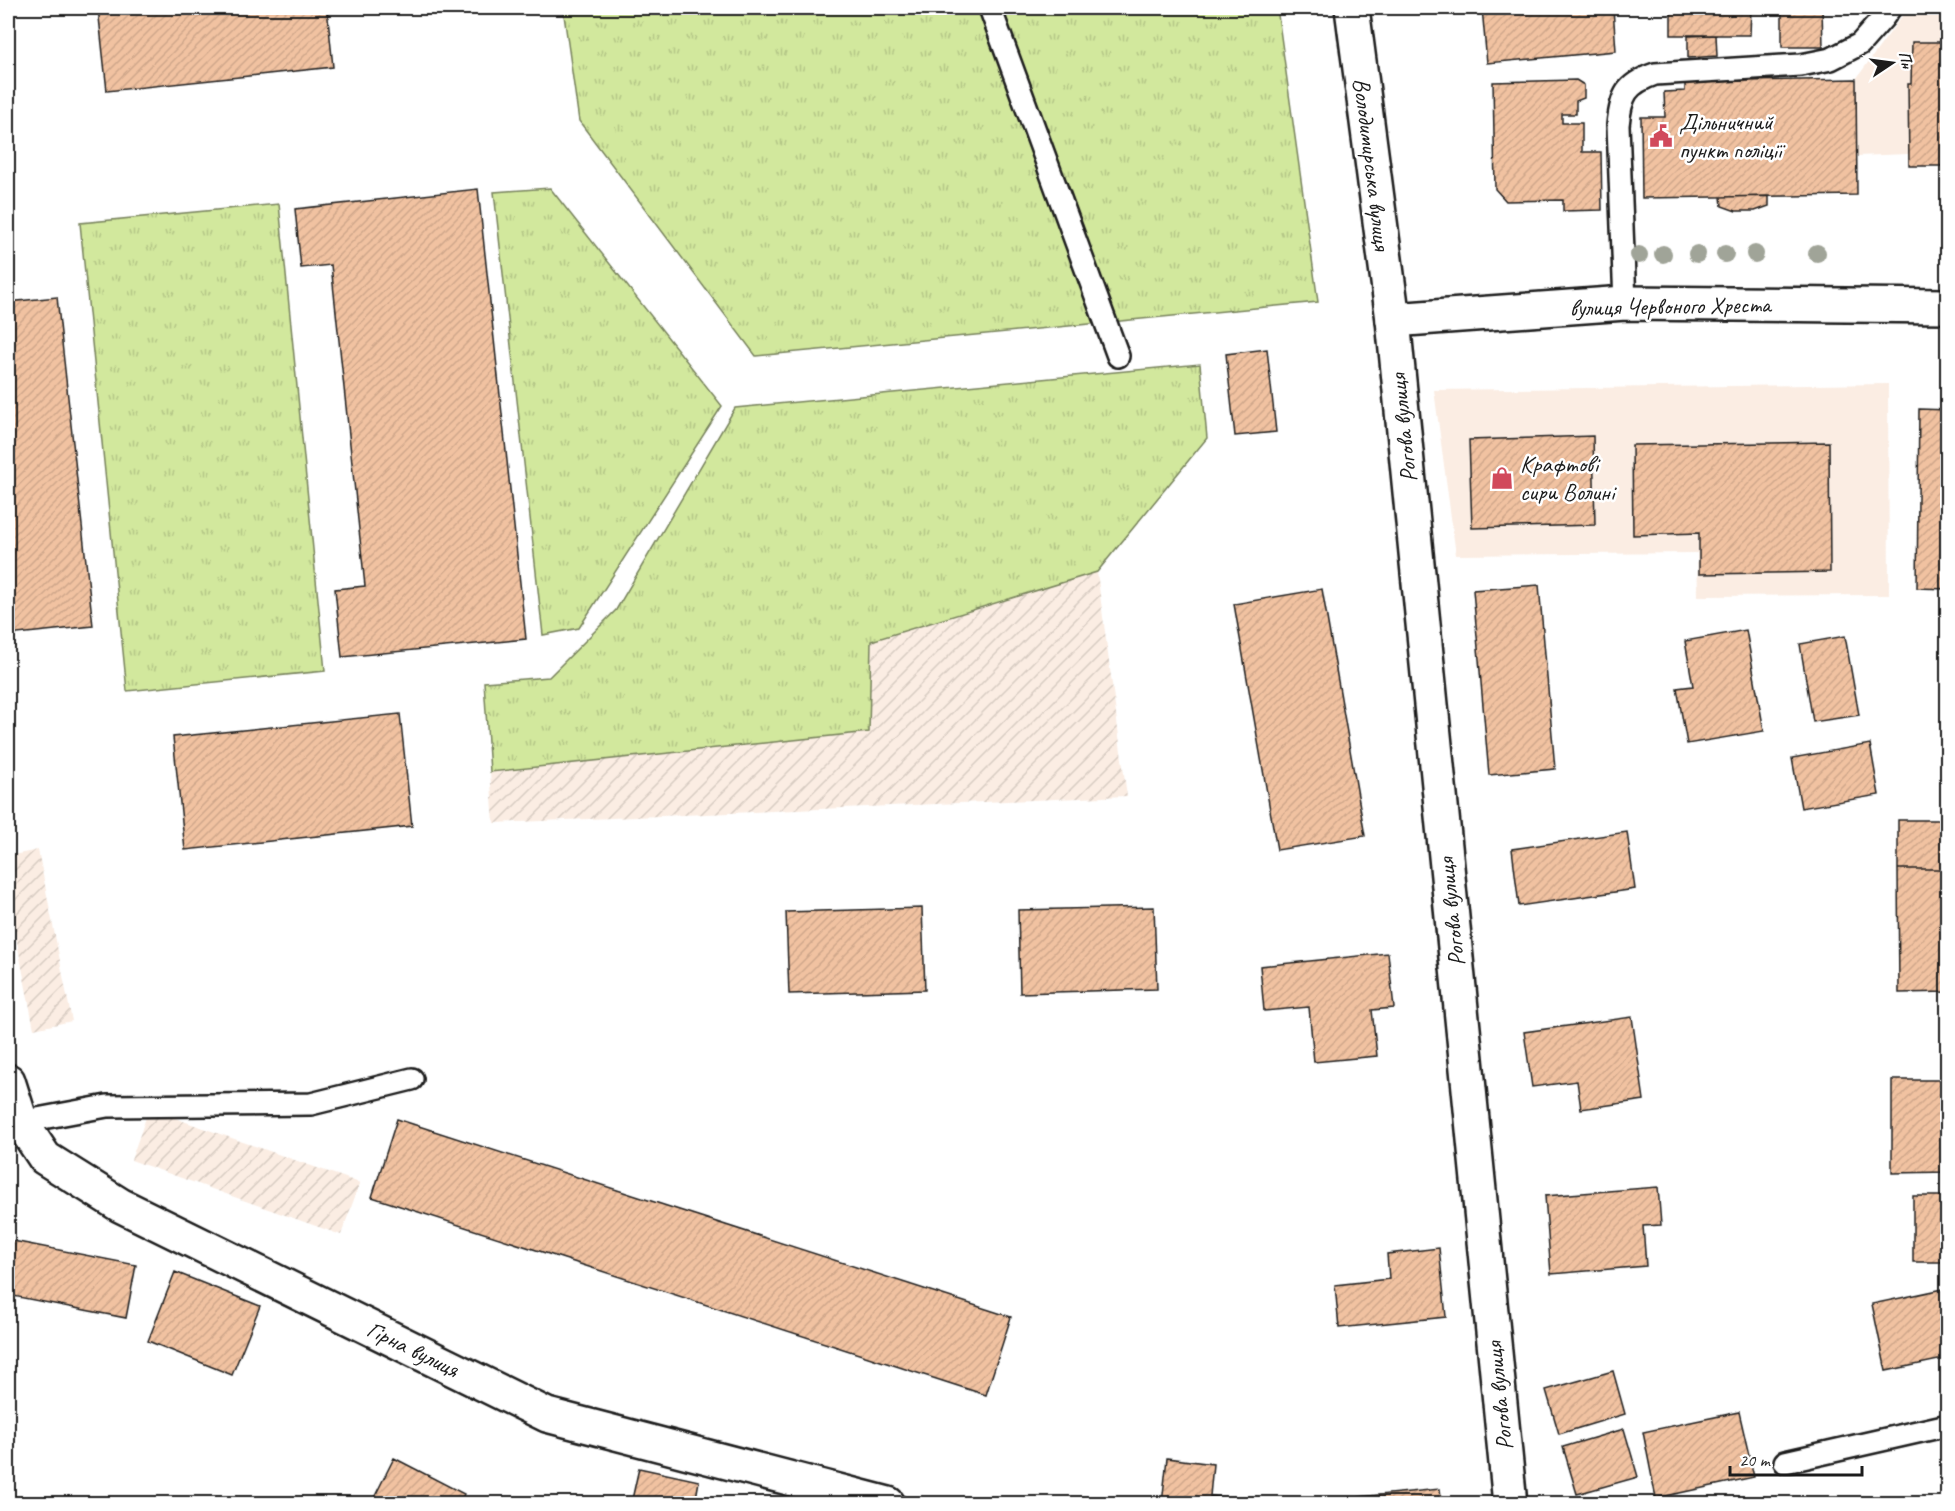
<svg xmlns="http://www.w3.org/2000/svg" width="1955" height="1511" viewBox="0 0 1955 1511" font-family="Caveat,sans-serif">
	<style>
		.built { fill: #fbede3 }
		.industrial { fill: url(#industrial-furrows) }
		.grass { fill: url(#grass-tufts); stroke: #77825c; stroke-width: 1.5 }
		.building { fill: url(#building-hatch); stroke: #1c1c1c; stroke-width: 1.5 }
		.lines { fill: none; stroke-linecap: round; stroke-linejoin: round }
		.lane-casing { stroke: #1c1c1c; stroke-width: 26 }
		.street-casing { stroke: #1c1c1c; stroke-width: 38 }
		.secondary-casing { stroke: #1c1c1c; stroke-width: 38 }
		.lane { stroke: #fff; stroke-width: 21 }
		.street { stroke: #fff; stroke-width: 33 }
		.secondary { stroke: #fff; stroke-width: 33 }
		.tree { fill: #a0a498 }
		.labels { text-anchor: middle; stroke-width: 5; stroke-linejoin: round; paint-order: stroke }
		.poi-label { font-size: 24px; fill: #1c1c1c; stroke: #fff; text-anchor: start }
		.street-label { font-size: 24px; fill: #1c1c1c; stroke: #fff }
	</style>
	<defs>
		<pattern id="industrial-furrows" width="10" height="10" patternUnits="userSpaceOnUse" patternTransform="scale(1.5)"><rect width="10" height="10" fill="#fbede3"/><path d="M-1 1l2-2M0 10L10 0M9 11l2-2" fill="none" stroke="#d7cbc2"/></pattern>
		<pattern id="grass-tufts" width="24" height="20" patternUnits="userSpaceOnUse" patternTransform="scale(1.5)"><rect width="24" height="20" fill="#d2e89d"/><path d="M3 7l-1-3M5 7V3M7 7l1-3M15 17l-1-3M17 17v-4M19 17l1-3" fill="none" stroke="#b4c687"/></pattern>
		<pattern id="building-hatch" width="6" height="6" patternUnits="userSpaceOnUse" patternTransform="scale(1.5)"><rect width="6" height="6" fill="#f1c2a1"/><path d="M-1 1l2-2M0 6l6-6M5 7l2-2" fill="none" stroke="#cea68a"/></pattern>
	</defs>
	<rect width="100%" height="100%" fill="#fff"/>
	<filter id="ink" filterUnits="userSpaceOnUse"><feTurbulence type="fractalNoise" baseFrequency=".0167" numOctaves="2"/><feDisplacementMap in="SourceGraphic" scale="12" xChannelSelector="R" yChannelSelector="G"/><feConvolveMatrix kernelMatrix="1 2 1 2 8 2 1 2 1" color-interpolation-filters="sRGB"/></filter>
	<g filter="url(#ink)">
		<path class="built" d="M1908,8H1947V166H1909L1908,154L1857,156V195L1642,198L1641,117H1665L1664,92L1685,91V82L1856,79Z
			M1888,384L1889,595L1698,596L1697,553L1456,555L1434,390Z"/>
		<path class="industrial" d="M1097,572L1127,796L494,823L490,772L869,732L871,641Z
			M38,850L72,1021L34,1029L8,896V856Z
			M149,1109L360,1183L341,1235L131,1160Z"/>
		<path class="grass" d="M563,8H1277L1318,302L756,356L579,121Z
			M550,188L722,406L579,628L543,635L494,192Z
			M279,204L325,671L127,691L80,223Z
			M1200,364L1207,438L1097,572L871,641L869,732L490,772L484,682L549,677L616,610L735,408Z"/>
		<path class="building" d="M98,8H327L333,67L107,91Z
			M1482,8H1613L1616,51L1487,63Z
			M1671,8H1751L1750,35H1671Z
			M1782,8H1822L1823,47H1782Z
			M1716,35L1717,56L1688,58V36Z
			M1912,42H1948V166H1909L1908,84H1911Z
			M1856,79L1857,195L1642,198L1641,117H1665L1664,92L1685,91V82Z
			M1576,80L1584,85V98L1576,101V114H1562V123H1582V152H1601L1602,210L1563,211V200L1506,201L1495,189L1493,82Z
			M478,189L526,639L342,657L335,589L365,586L331,265L301,268L295,209Z
			M1769,196V206L1755,211H1736L1722,206L1721,197Z
			M57,297L93,626L8,635V302Z
			M1267,349L1276,432L1235,436L1226,354Z
			M1919,409L1948,410V589L1917,588Z
			M1593,436L1595,525L1472,528L1469,440Z
			M1829,442L1830,572L1699,574V533L1633,535L1632,445Z
			M1539,585L1555,769L1489,775L1473,590Z
			M1322,589L1365,836L1277,850L1234,604Z
			M1746,630L1764,731L1687,744L1677,688L1693,686L1685,641Z
			M1845,636L1859,715L1813,722L1800,644Z
			M400,714L412,826L185,850L173,737Z
			M1870,744L1879,795L1801,808L1792,758Z
			M1898,820H1948V869H1898Z
			M1627,832L1635,889L1519,906L1512,849Z
			M1898,869H1948V992L1899,993Z
			M1154,907L1157,989L1020,993L1018,910Z
			M922,908L925,990L789,994L786,912Z
			M1388,953L1394,1008L1372,1010L1377,1056L1314,1062L1309,1007L1264,1011L1260,966Z
			M1632,1017L1644,1100L1581,1109L1577,1081L1532,1087L1524,1032Z
			M1947,1063L1948,1172L1892,1173V1080H1947Z
			M397,1119L1011,1317L986,1395L372,1197Z
			M1658,1187L1661,1225L1643,1226L1646,1266L1551,1274L1545,1196Z
			M1913,1196H1948V1262H1913Z
			M8,1240L136,1265L126,1318L8,1295Z
			M1439,1248L1446,1317L1339,1328L1335,1285L1389,1279L1387,1254Z
			M175,1272L260,1306L232,1375L148,1341Z
			M1948,1288V1358L1886,1371L1872,1304Z
			M1613,1371L1625,1414L1559,1434L1546,1390Z
			M1739,1412L1754,1477L1656,1498L1643,1432Z
			M1624,1429L1638,1477L1577,1494L1563,1447Z
			M394,1458L464,1494L459,1504H371Z
			M1167,1458L1213,1464L1210,1496L1258,1502V1504H1162Z
			M639,1468L699,1481L696,1498L720,1504H631Z
			M1440,1489L1442,1504H1359V1497Z"/>
		<g class="lines">
			<g class="lane-casing">
				<path id="lane" d="M990,8L1118,356
					M1625,303L1618,125C1621,95 1626,84 1655,74L1801,65L1831,59L1860,44L1883,18L1890,8
					M21,1122L107,1106L311,1104L412,1079
					M1785,1462L1948,1425"/>
			</g>
			<g class="street-casing">
				<path id="street" d="M1393,320L1510,1504
					M8,1081L21,1122L45,1158L120,1205L547,1415L888,1504"/>
			</g>
			<g class="secondary-casing">
				<path id="secondary" d="M1352,8L1393,320L1625,303L1948,306"/>
			</g>
			<use href="#lane" class="lane"/>
			<use href="#street" class="street"/>
			<use href="#secondary" class="secondary"/>
		</g>
		<g class="tree">
			<circle cx="1817" cy="253" r="9"/>
			<circle cx="1663" cy="254" r="9"/>
			<circle cx="1697" cy="254" r="9"/>
			<circle cx="1725" cy="254" r="9"/>
			<circle cx="1755" cy="254" r="9"/>
			<circle cx="1639" cy="255" r="9"/>
		</g>
	</g>
	<defs>
		<g id="civic-bare" transform="scale(1.8)"><path d="M-.6-6.5H3V-4.5H.6V-3L4-1V1h2V6H-6V1h2V-1L-.6-3ZM-1.2 2.5V6h2.4V2.5Z" fill="#d1495b" stroke="#fff" stroke-width="2.5" paint-order="stroke"/></g>
		<g id="shop-bare" transform="scale(1.8)"><path d="M-5-2.5h2.3a2.7 3.5 0 0 1 5.4 0H5L5.5 6h-11ZM-1.5-2.5h3a1.5 2.3 0 0 0-3 0Z" fill="#d1495b" stroke="#fff" stroke-width="2.5" paint-order="stroke"/></g>
	</defs>
	<g fill-rule="evenodd">
		<use href="#civic-bare" x="1661" y="136"/>
		<use href="#shop-bare" x="1502" y="478"/>
	</g>
	<g class="labels">
		<g class="poi-label">
			<text x="1679" y="130">Дільничний<tspan x="1679" dy="28">пункт поліції</tspan></text>
			<text x="1520" y="472">Крафтові<tspan x="1520" dy="28">сири Волині</tspan></text>
		</g>
		<g class="street-label">
			<text transform="translate(1372 164) rotate(83)" y="8">Володимирська вулиця</text>
			<text transform="translate(1670 306) rotate(-1)" y="8">вулиця Червоного Хреста</text>
			<text transform="translate(1403 428) rotate(-96)" y="8">Рогова вулиця</text>
			<text transform="translate(1451 912) rotate(-96)" y="8">Рогова вулиця</text>
			<text transform="translate(413 1349) rotate(26)" y="8">Гірна вулиця</text>
			<text transform="translate(1499 1396) rotate(-96)" y="8">Рогова вулиця</text>
		</g>
	</g>
	<rect width="1955" height="1511" fill="none" stroke="#fff" stroke-width="30"/>
	<rect x="15" y="15" width="1925" height="1481" fill="none" stroke="#1c1c1c" stroke-width="2" filter="url(#ink)"/>
	<g transform="translate(1892 63) rotate(77)" stroke="#ffffff" stroke-width="4.5" paint-order="stroke">
	<path d="M0-4.5L10 22L0 15L-10 22Z" fill="#1c1c1c"/>
	<text y="-9" font-size="16" font-weight="bold" text-anchor="middle" fill="#1c1c1c">Пн</text>
	</g>
	<path d="M1730 1466v9h132v-9" fill="none" stroke="#1c1c1c" stroke-width="3"/>
	<text x="1739" y="1466" font-size="18" fill="#1c1c1c" stroke="#ffffff" stroke-width="4.5" paint-order="stroke">20 m</text>
</svg>
